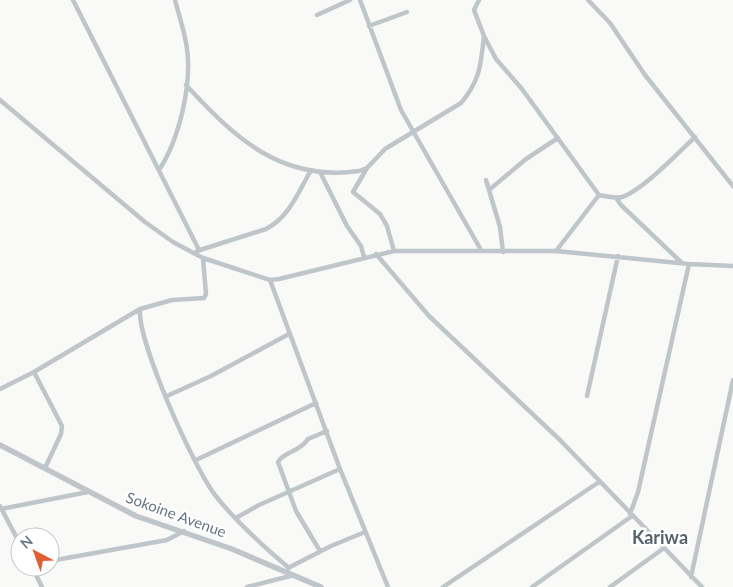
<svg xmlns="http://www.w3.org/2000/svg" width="733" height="587" viewBox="0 0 733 587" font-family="Lato,sans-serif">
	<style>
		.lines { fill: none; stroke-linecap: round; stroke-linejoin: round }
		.minor { stroke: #c0c5c9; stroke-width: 4.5 }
		.tertiary { stroke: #c0c5c9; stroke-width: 5.5 }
		.labels { text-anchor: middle; stroke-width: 5; stroke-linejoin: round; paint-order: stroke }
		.street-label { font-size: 15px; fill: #657481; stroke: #fff }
		.quarter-label { font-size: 18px; font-weight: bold; fill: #57626c; stroke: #fff }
	</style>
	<rect width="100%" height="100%" fill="#f9f9f7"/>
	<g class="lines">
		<path class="minor" d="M73,0L199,250
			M360,0L401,110L481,250
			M479,0L474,10L484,36L496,59L522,89L599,195C606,196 615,199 622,197C643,190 678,153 695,137
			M588,0L610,23L645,75L733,186
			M317,15L350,0
			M369,26L407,12
			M186,85C235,138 281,182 359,171L367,168L385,149L461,103C480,81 481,64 484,36
			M0,100L145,222L173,242L203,258L270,280L279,279L394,251H556L689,264L733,266
			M367,168L353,192L380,214L387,226L394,251
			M159,170C179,140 192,85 187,49C185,32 179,16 175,0
			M320,172L347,226L361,246L364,257
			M486,180L500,227L503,252
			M489,190L526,159L558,138
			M616,198L621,205L682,263
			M197,251L266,229C289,217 298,193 310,172
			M556,251L599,195
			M376,254L429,316L560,440L702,587
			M270,280L340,469L388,587
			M140,309C137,341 194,468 215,495C236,522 263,546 289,568
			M34,372L62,426L61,434L45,468
			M0,389L34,372L140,309L172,300L204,298L206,294L203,258
			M167,396L211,376L289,334
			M587,396L618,256
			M196,460L316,403
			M0,506L20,544
			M1,509L88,492
			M630,514L638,492L689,264
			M236,518L259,505L340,469
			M320,551L296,511L278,462C283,452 300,452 308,439L327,431
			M50,561L167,540L184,531
			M32,567L42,587
			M288,568L331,546L365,532
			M691,577L733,380
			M247,587L294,575
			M443,587L599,482
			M532,587L632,516
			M610,587L664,548"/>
		<path class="tertiary" d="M0,445L136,516L232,549L321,587"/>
	</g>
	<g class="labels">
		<g class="street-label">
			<text transform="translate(176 515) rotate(20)" y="5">Sokoine Avenue</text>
		</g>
		<g class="quarter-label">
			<text x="660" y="544">Kariwa</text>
		</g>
	</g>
	<g transform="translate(35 552) rotate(319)"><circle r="24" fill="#ffffff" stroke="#c1c7cd"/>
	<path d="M0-4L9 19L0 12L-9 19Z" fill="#df5f32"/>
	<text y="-8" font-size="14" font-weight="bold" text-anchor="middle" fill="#657481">N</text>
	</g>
</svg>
